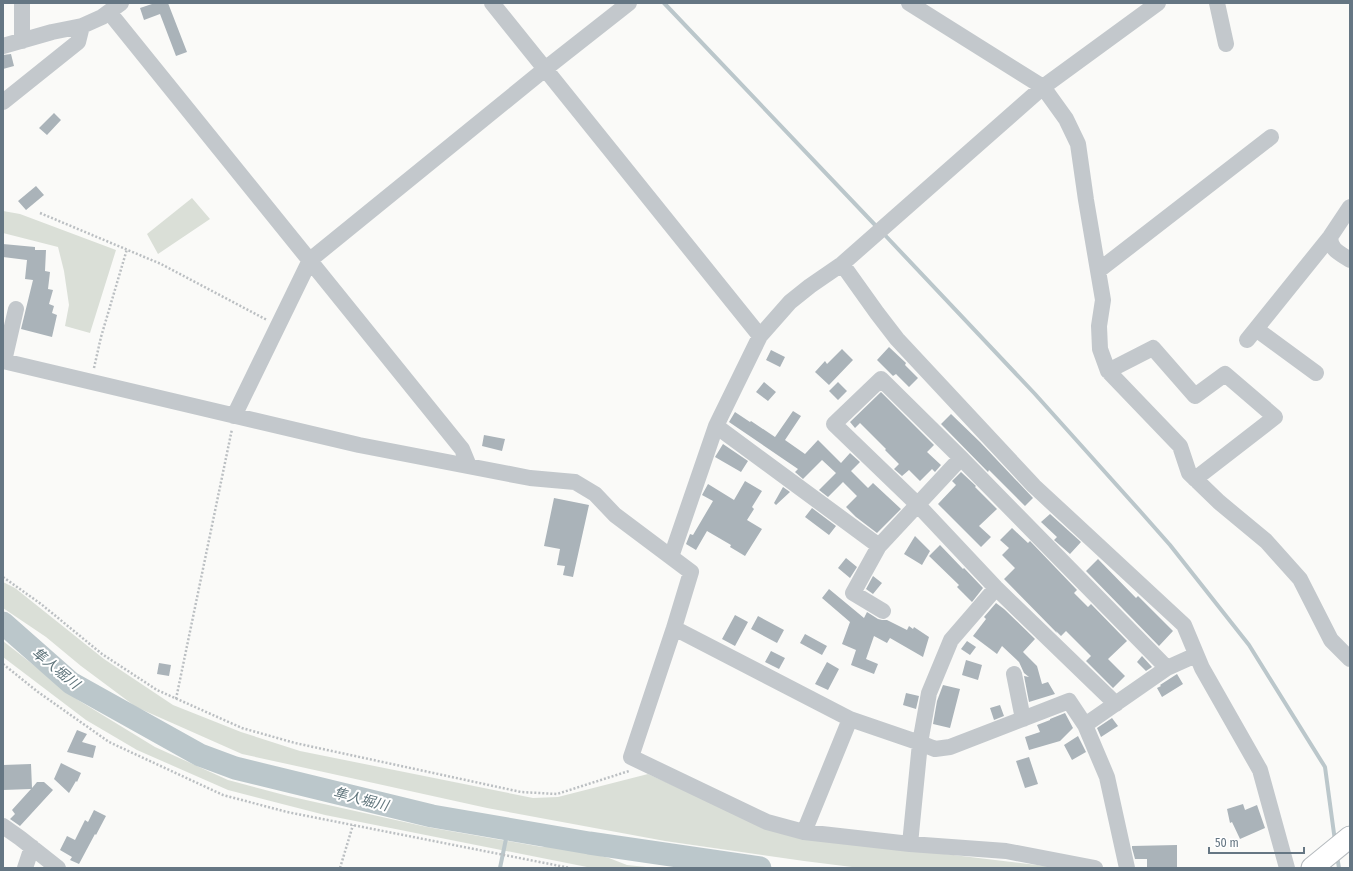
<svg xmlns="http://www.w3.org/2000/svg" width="1353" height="871" viewBox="0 0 1353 871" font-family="'Fira Sans Condensed','Noto Sans JP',sans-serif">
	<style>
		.green { fill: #dadfd7 }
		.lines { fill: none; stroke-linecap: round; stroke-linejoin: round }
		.stream { stroke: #bbc7cb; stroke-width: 4 }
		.river { stroke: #bbc7cb; stroke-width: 23 }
		.building { fill: #aab3b9 }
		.major-casing { stroke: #b5babe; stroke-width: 23 }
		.path { stroke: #bbbfc2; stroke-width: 2.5; stroke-dasharray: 2 2; stroke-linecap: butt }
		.minor { stroke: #c3c8cc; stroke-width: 16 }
		.major { stroke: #fff; stroke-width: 21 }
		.labels { text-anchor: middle; stroke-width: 4; stroke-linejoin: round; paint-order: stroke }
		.water-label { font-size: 14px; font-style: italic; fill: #60757c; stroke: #fff }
	</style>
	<rect width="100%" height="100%" fill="#fafaf8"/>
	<path class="green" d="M192,198L210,219L158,254L147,234Z
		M3,211L20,214L116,250L90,333L65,326L69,305L64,271L58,247L3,233Z
		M3,582L15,588L104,659L173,705L241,732L300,751L533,798L558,797L648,774L732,812L895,848L1063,868H860L804,861L665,841L487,808L242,754L136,707L81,666L46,637L3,608Z
		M3,641L78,700L155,747L228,780L288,796L427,827L542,847H565L609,858L627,865L656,868H592L325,815L228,790L137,750L86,720L3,657Z"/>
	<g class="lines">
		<path class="stream" d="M664,3L877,227
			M882,232L1035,394L1140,511L1170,545L1249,645L1325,767L1335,841
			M1337,856L1339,868
			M500,868L508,829"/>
		<path class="river" d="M3,623L71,683L200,755L235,768L432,816L589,843L760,868"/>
	</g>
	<path class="building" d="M155,3H168L187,52L176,56L160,14L144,20L140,8Z
		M11,54L14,66L3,69V55Z
		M54,113L61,120L47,135L39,128Z
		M36,186L44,195L26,210L18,201Z
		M3,244L35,247V250H46L45,271L50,272L48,289L53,290L49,304L54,306L52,313L57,315L52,337L21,329L33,280L25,279L27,260L3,257Z
		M889,347L906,363L905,365L918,378L909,387L896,374L893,376L877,360Z
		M842,349L853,360L829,385L815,372L825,361L827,364Z
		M771,350L785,357L780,367L766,360Z
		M764,382L776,392L768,401L756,392Z
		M838,382L847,391L838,400L829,391Z
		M881,392L934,445L927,452L941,465L935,472L932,469L920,481L909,470L902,476L894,469L899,464L885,450L886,449L860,423L855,428L850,422Z
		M793,411L801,416L785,440L805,454L818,440L841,463L850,453L860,462L851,471L868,488L873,483L901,509L877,533L856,517L846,507L857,496L843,482L828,497L819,490L836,473L822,460L803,479L795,472L798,469L729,422L735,412L750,422L751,421L775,437Z
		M951,414L980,442L1033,498L1025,506L989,470L988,472L941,424Z
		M484,435L505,439L502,451L482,446Z
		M723,444L748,461L741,472L715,457Z
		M961,472L976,486L975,487L997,509L979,526L991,537L981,547L938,504L956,485L952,481Z
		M745,481L762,491L752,507L754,509L747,520L762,529L745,556L730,547L731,545L707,531L696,550L686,544L690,534L693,535L713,501L702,495L708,484L734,500Z
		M783,487L790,492L776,505L774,503Z
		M554,498L589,505L573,577L563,575L565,566L557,565L560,549L544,546Z
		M812,508L836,526L829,535L805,517Z
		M1050,514L1081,542L1070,554L1054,540L1057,537L1041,522Z
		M1012,528L1028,543L1030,541L1077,590L1074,593L1088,607L1091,604L1127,641L1108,659L1125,676L1113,688L1086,661L1091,656L1066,631L1061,636L1056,631L1057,633L1004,579L1015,568L1002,555L1009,548L1000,540Z
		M915,536L930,551L922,565L904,554Z
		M940,545L963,569L964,568L983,588L972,602L957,587L959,585L929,556Z
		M846,558L857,567L850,578L838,568Z
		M1098,559L1136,598L1138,596L1173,631L1159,646L1086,571Z
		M873,576L882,583L873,594L866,589Z
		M829,589L864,618L867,612L878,619L882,620H887L907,630L909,626L913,629L914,627L929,637L923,657L890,638L887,643L874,636L866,659L878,664L874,674L851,665L856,650L842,644L850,622L822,598Z
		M996,603L1004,609L1035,639L1023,652L1037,666L1042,684L1048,682L1055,694L1029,702L1024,676L1029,677L1024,673L1019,662L1002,646L997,654L973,636L986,619L984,617Z
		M735,615L748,622L735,646L722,639Z
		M758,616L784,630L777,643L751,629Z
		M805,634L827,646L822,655L800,643Z
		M967,641L976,647L970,655L961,649Z
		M771,651L785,658L779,669L765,662Z
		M1142,656L1152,667L1146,671L1137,662Z
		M966,660L982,665L978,680L962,675Z
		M827,662L839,669L828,690L815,684Z
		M159,663L171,665L169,676L157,674Z
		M1177,674L1183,684L1162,697L1157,688L1161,686L1160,685Z
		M943,685L960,689L950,728L933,724L937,701Z
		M906,693L919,696L916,709L903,705Z
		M1000,705L1004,716L994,720L990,708Z
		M1065,713L1073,728L1060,741L1029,750L1025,737L1040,732L1037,725L1050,720V719Z
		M1112,718L1118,726L1101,737L1097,728Z
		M77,730L87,734L82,742L96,746L93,758L67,752Z
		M1078,736L1086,752L1072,760L1064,745Z
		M1029,757L1038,784L1025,788L1016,761Z
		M61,763L81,773L77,782L76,781L69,793L54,779Z
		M31,764L32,788L37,782H44L53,790L20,826L10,819L15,814L12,810L31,789L3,790V765Z
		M1243,804L1245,810L1257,805L1265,828L1240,839L1232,822L1230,823L1227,809Z
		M94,810L106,816L96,835L95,834L79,864L70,860L72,857L60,850L67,836L75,840L85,820L88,822Z
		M1177,845V868H1147V859H1135L1132,848V846Z"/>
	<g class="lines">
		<g class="major-casing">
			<path id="major" d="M1312,868L1350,837"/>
		</g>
		<path class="path" d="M40,213L161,264L267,320
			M94,368L101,337L127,249
			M3,577L41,604L102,654L157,690L242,728L295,743L521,792L557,794L629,771
			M3,664L38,692L109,742L223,795L287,812L570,868
			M176,699L232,429
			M340,868L353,825"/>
		<path class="minor" d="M492,3L760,336
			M909,3L1043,87L1066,119L1078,144L1086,200L1103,300L1099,326L1100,349L1108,371L1180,446L1189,473L1219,502L1266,541L1300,579L1331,640L1350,659
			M1217,3L1226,44
			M109,12L462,449L469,466
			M22,41V3
			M3,46L52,32L82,26L102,17L121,3
			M3,102L78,42L82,26
			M1330,237C1331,251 1340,253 1350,260
			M842,264L877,313L897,339L1034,486L1184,625L1202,668L1260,770L1287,868
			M1098,271L1271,137
			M1256,329L1316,373
			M1247,340L1330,237L1350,207
			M3,361L359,445L530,478L575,482L595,494L615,515L691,572L674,628L631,757L767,822L804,832L910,844L1006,851L1095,868
			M4,361L16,309
			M1108,371L1153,348L1195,396L1225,374L1275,417L1195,479
			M234,416L310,260L545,69L629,3
			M716,426L879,546L961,458
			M879,546L853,593L883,611
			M671,557L716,426L760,336L790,302L810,286L842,264L1043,87L1158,3
			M674,628L850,719L920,743L935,749L950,747L1069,701L1085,725
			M1014,674L1023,719
			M1116,704L996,588L917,504L834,424L881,379L961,458L1167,668L1196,655
			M3,826L20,838L58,868
			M804,832L850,719
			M910,844L920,743L929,693L951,640L996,588
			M25,868L32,847
			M1127,868L1107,777L1085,725L1167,668"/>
		<use href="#major" class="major"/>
	</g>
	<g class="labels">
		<g class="water-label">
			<text transform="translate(56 668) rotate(39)" y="5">隼人堀川</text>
			<text transform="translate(361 799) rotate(14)" y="5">隼人堀川</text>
		</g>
	</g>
	<rect width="1353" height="871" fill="none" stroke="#657683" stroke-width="8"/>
	<path d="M1209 847v6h95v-6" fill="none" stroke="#657683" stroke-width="2"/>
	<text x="1215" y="847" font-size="12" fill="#657683" stroke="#ffffff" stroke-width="3" paint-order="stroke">50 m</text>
</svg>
